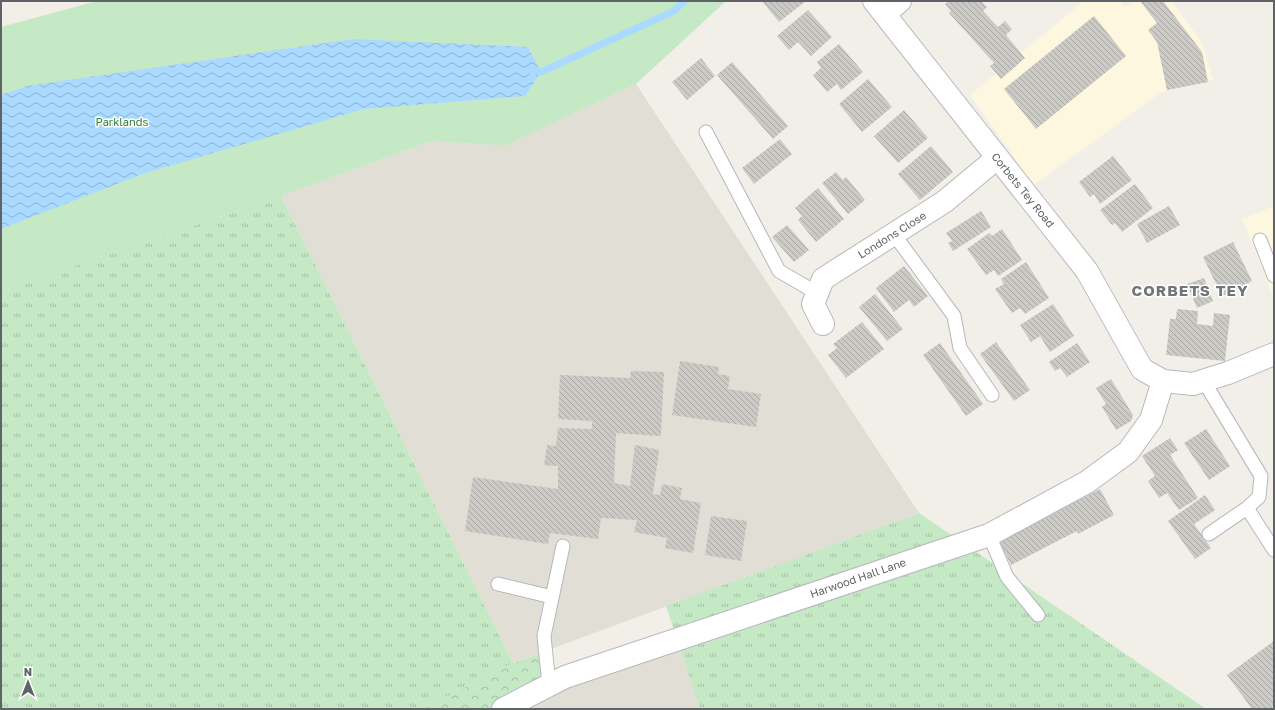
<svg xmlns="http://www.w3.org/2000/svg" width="1275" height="710" viewBox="0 0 1275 710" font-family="'Golos Text',sans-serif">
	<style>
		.commercial { fill: #fef7e0 }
		.education { fill: #e1ded6 }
		.grass { fill: url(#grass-tufts) }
		.forest { fill: url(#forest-crowns) }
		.green { fill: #c5e8c5 }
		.water { fill: url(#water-waves) }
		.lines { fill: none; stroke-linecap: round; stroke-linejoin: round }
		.stream { stroke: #aadaff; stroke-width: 7 }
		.building { fill: url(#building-back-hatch) }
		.service-casing { stroke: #b5b8bc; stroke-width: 15 }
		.minor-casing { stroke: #b5b8bc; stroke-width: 24 }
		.tertiary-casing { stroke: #b5b8bc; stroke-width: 24 }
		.secondary-casing { stroke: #b6babf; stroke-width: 24 }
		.service { stroke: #fff; stroke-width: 13 }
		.minor { stroke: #fff; stroke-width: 22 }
		.tertiary { stroke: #fff; stroke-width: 22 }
		.secondary { stroke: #fff; stroke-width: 22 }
		.labels { text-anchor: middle; stroke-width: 3; stroke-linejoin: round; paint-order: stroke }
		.park-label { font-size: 11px; fill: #348238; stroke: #fff }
		.street-label { font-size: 11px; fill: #5f6368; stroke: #fff }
		.district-label { font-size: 15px; font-weight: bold; letter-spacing: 1px; fill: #70757a; stroke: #fff }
	</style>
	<defs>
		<pattern id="grass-tufts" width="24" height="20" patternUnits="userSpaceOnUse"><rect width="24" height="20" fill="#c5e8c5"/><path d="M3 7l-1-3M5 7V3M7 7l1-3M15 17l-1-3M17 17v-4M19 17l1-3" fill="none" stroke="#a3c0a4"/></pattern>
		<pattern id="forest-crowns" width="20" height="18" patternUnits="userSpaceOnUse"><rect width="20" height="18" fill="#c5e8c5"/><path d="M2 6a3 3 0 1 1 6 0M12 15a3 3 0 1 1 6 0" fill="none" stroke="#a3c0a4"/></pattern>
		<pattern id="water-waves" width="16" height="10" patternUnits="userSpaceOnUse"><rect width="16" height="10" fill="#aadaff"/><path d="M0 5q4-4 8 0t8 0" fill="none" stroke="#8eb4d2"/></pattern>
		<pattern id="building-back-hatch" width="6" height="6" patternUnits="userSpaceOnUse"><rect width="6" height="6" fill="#cccac5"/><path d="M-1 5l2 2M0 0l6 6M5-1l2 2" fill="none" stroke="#a9a8a4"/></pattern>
	</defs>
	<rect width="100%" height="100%" fill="#f1efe8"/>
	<path class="commercial" d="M1084,1H1120L1125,7L1134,1H1171L1202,42L1213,80L1163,91L1034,185L970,95Z
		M1274,206V298L1242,219Z"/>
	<path class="education" d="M636,84L919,513L513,663L281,196L431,141L505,146Z
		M677,640L700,709H503Z"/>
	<path class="grass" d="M281,196L513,663L423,709H1V291Z
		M919,513L1206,709H700L666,606Z"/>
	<path class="forest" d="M542,653L549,685L503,709H423L513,663Z"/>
	<path class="green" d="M97,1H726L636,84L505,146L431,141L281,196L1,291V27Z"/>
	<path class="water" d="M354,39L528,47L541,72L525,96L364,109L145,173L1,229V95L27,86Z"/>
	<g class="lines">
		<path class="stream" d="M532,71L541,72L674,11L684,1"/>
	</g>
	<path class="building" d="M762,1H806L779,22Z
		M949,1H981L987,7L983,11L998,27L1005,21L1012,29L1006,35L1025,58L1001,79L990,66L994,63L949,13L951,11L945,4Z
		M1140,1H1163L1202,52L1208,82L1167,90L1157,42L1148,30L1157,23Z
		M808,10L832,37L811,56L798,42L789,50L777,36Z
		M1094,16L1126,56L1036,129L1004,89Z
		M839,44L863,72L841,90L837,84L827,92L813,75L821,68L817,62Z
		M701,58L715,76L687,100L672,82Z
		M732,62L788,126L773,139L717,75Z
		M868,79L892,107L862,132L839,104Z
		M904,110L928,138L898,163L874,136Z
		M780,139L792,154L754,184L742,168Z
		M931,146L953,172L920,200L898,174Z
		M1113,156L1132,180L1100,204L1094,194L1090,197L1079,182Z
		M836,172L843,180L846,177L865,200L848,214L822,183Z
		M1135,184L1153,208L1122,232L1115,223L1112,225L1100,210Z
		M818,188L844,219L816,242L798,220L802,216L795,208Z
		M1169,206L1180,225L1147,243L1137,224Z
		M981,211L991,227L953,251L948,243L952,241L946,233Z
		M787,225L809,250L794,262L772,237Z
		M1002,229L1022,260L998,276L994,270L986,275L967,249L989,233L992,236Z
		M1233,242L1252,281L1222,296L1203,257Z
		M1026,262L1049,298L1025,314L1020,308L1012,313L995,289L1004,284L1001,279Z
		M904,266L928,296L914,307L909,300L894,312L876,288Z
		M1204,278L1213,301L1197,308L1187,284Z
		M875,294L903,329L887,341L859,307Z
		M1053,304L1074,336L1050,352L1040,336L1031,342L1020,325Z
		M1177,309L1198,311L1197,324L1213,326L1214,313L1230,315L1225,361L1166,355L1170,319H1176Z
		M862,322L884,349L846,378L828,355L837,348L833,344Z
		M996,342L1030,390L1014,401L980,354Z
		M940,343L983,404L966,416L923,355Z
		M1077,343L1090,362L1067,377L1060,368L1055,371L1049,362Z
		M680,361L719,367L718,374L730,376L728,389L761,394L756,427L672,415Z
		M631,371L664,372L661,436L616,433L614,483L630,486L635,445L659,450L653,494L660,495L662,484L682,488L680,499L701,503L693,553L665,548L667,538L634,532L637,520L601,518L598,539L550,533L548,544L465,531L473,477L558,489V466L544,465L547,445L556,446L558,428L592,429V421L558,419L560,375L630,378Z
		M1111,379L1133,415L1131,421L1116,430L1102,407L1106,404L1096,388Z
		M1206,429L1230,466L1209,480L1184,443Z
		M1170,438L1178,450L1170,455L1198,498L1179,510L1167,493L1159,498L1148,481L1155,476L1142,456Z
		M1100,489L1114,515L1078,534L1077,531L1011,565L999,541Z
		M1205,495L1215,510L1194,524L1211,548L1195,559L1168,521Z
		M711,516L747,521L741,561L705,555Z
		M1274,641V706L1270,709H1252L1227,675Z"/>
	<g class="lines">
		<g class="service-casing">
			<path id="service" d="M706,132L779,271L817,293
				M893,233L954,316L960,348L992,395
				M1260,240L1274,276
				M1203,380L1261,476L1259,497L1247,508L1209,534
				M1247,508L1274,550
				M989,535L1007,577L1038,615
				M498,584L552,597
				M549,685L544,636L563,546"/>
		</g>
		<g class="minor-casing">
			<path id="minor" d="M885,14L900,1
				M823,324L813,304L823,279L944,202L997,158"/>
		</g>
		<g class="tertiary-casing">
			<path id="tertiary" d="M503,709L565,677L989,535L1087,482L1128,452L1151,420L1163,381"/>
		</g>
		<g class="secondary-casing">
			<path id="secondary" d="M874,1L1087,271L1142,369L1163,381L1193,384L1228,373L1274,354"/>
		</g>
		<use href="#service" class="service"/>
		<use href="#minor" class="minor"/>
		<use href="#tertiary" class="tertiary"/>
		<use href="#secondary" class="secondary"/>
	</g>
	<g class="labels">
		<g class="park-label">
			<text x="122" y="126">Parklands</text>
		</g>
		<g class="street-label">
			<text transform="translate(1023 190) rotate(51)" y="4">Corbets Tey Road</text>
			<text transform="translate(892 235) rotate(-32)" y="4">Londons Close</text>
			<text transform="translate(858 578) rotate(-19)" y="4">Harwood Hall Lane</text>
		</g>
		<g class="district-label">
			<text x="1190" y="296">CORBETS TEY</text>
		</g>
	</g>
	<rect width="1275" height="710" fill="none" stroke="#5f6368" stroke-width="4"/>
	<g transform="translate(28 682)" stroke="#ffffff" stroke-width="3" paint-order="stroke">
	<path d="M0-3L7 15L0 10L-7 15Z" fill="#5f6368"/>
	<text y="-6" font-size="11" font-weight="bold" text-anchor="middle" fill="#5f6368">N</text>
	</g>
</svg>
